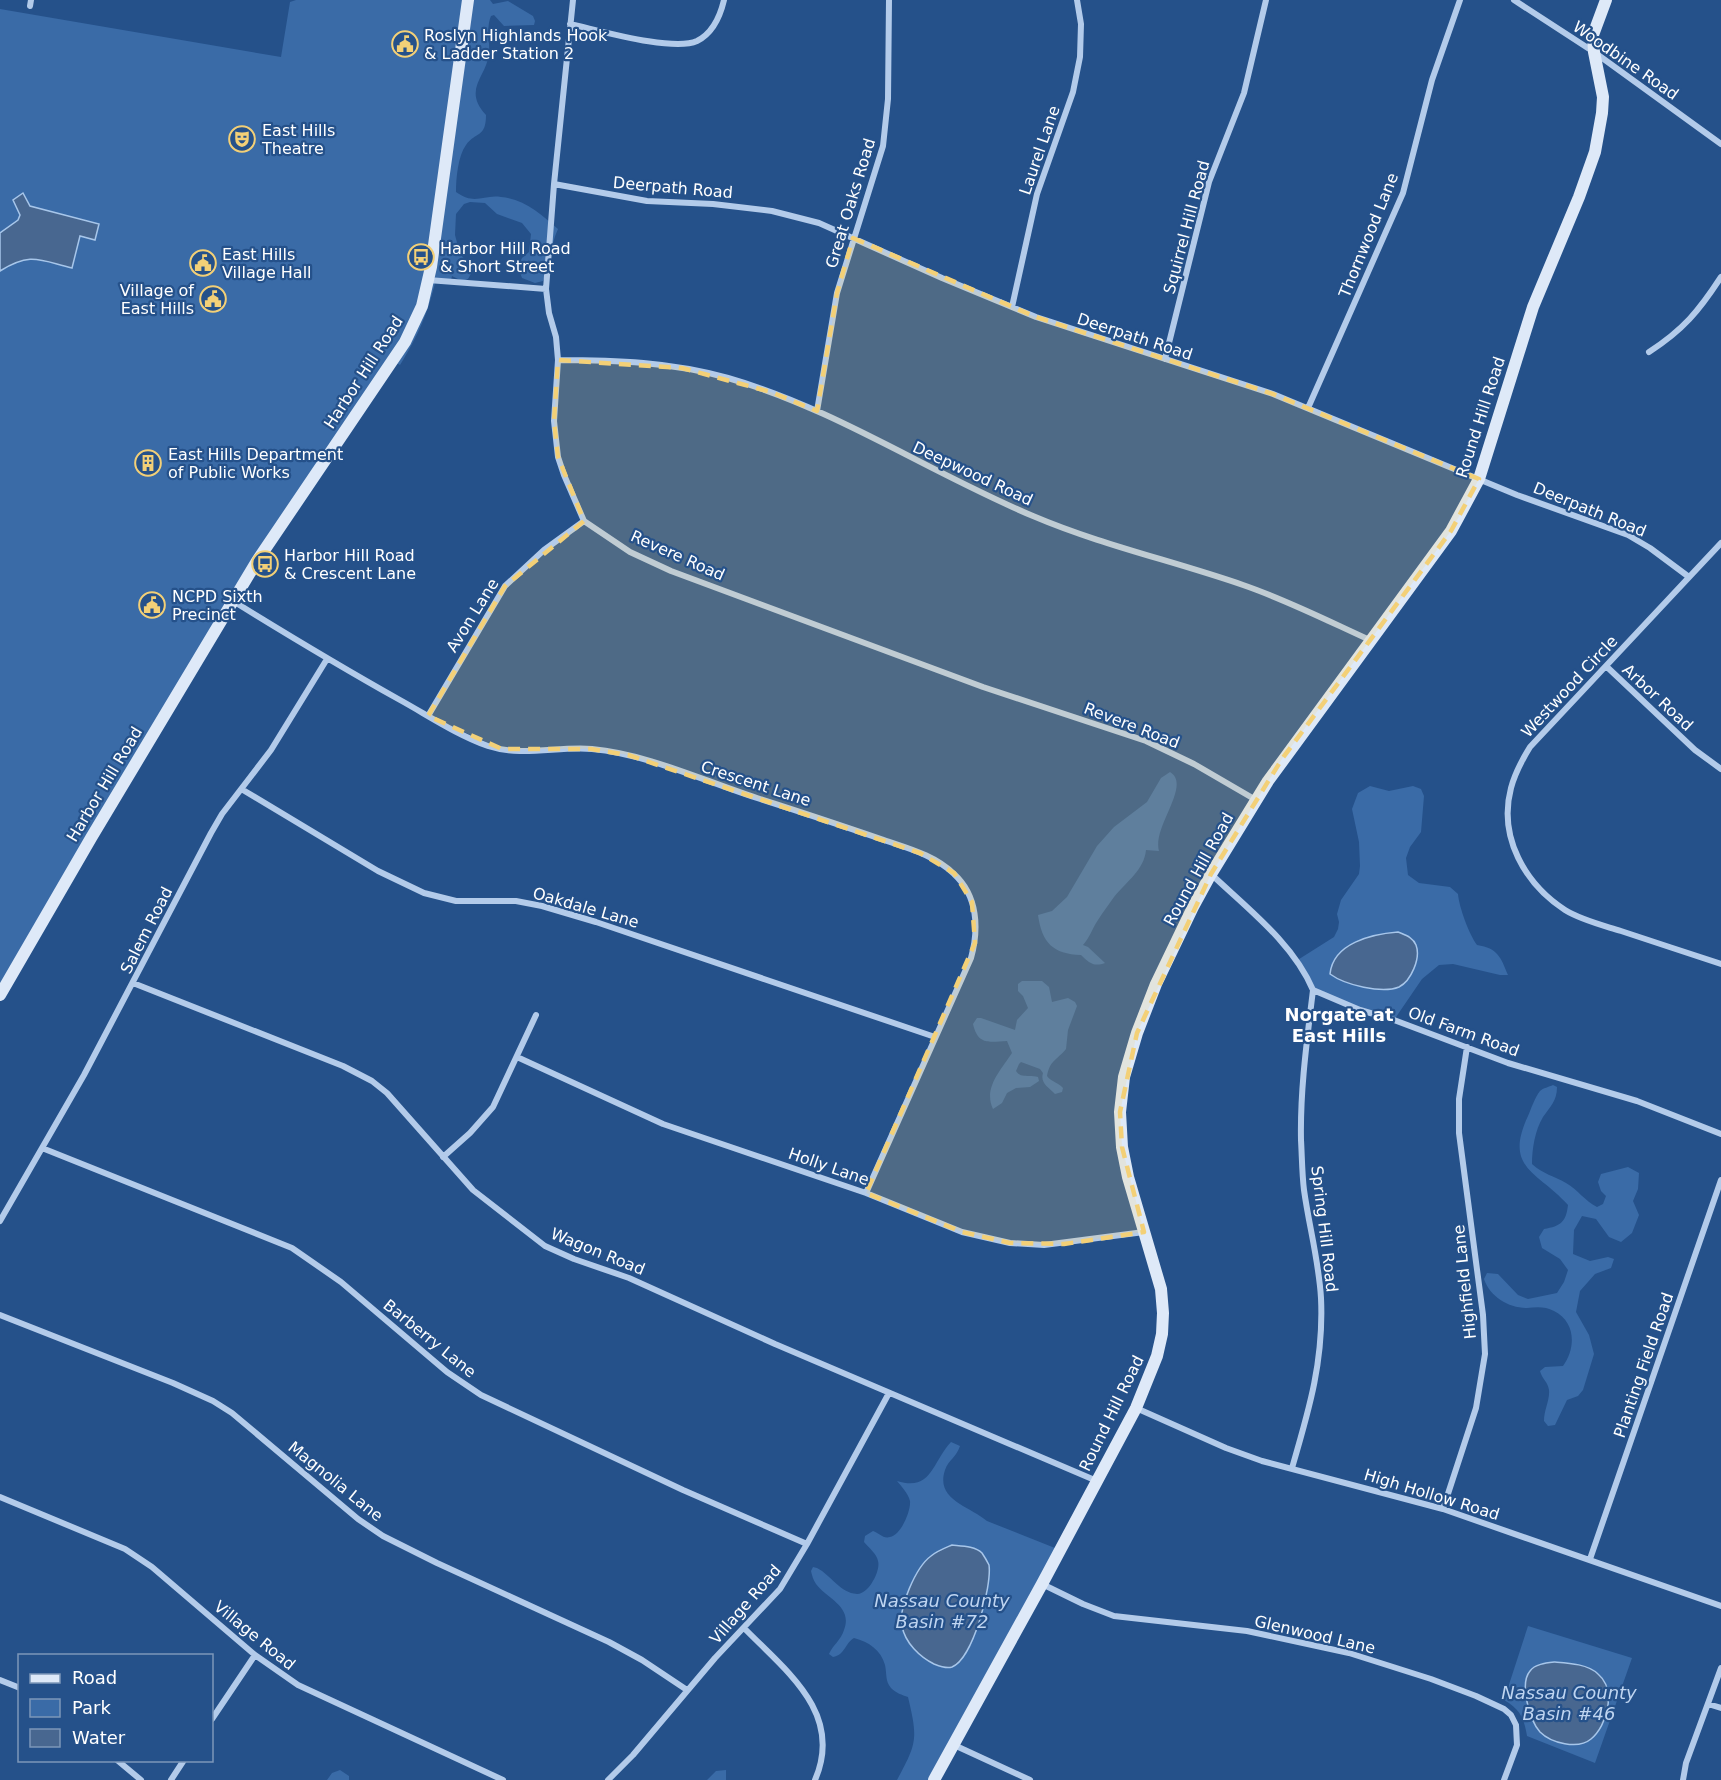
<svg xmlns="http://www.w3.org/2000/svg" width="1721" height="1780" viewBox="0 0 1721 1780" font-family="'DejaVu Sans',sans-serif">
	<style>
		.green { fill: #3a6ba7 }
		.water { fill: #486790; stroke: #a7c6ea; stroke-width: 1.5 }
		.lines { fill: none; stroke-linecap: round; stroke-linejoin: round }
		.street { stroke: #b3cbea; stroke-width: 6 }
		.secondary { stroke: #dee9f8; stroke-width: 12 }
		.marked { fill: #f3d077; fill-opacity: 0.2; stroke: #f3d077; stroke-width: 4.5; stroke-dasharray: 12 8; stroke-linejoin: round }
		.labels { text-anchor: middle; stroke-width: 4.5; stroke-linejoin: round; paint-order: stroke }
		.poi-label { font-size: 16px; fill: #fff; stroke: #25518a; text-anchor: start }
		.street-label { font-size: 16px; fill: #fff; stroke: #25518a }
		.neighbourhood-label { font-size: 18px; font-weight: bold; fill: #fff; stroke: #25518a }
		.water-label { font-size: 18px; font-style: italic; fill: #bfd5f1; stroke: #25518a }
	</style>
	<rect width="100%" height="100%" fill="#25518a"/>
	<path class="green" d="M296,0H490L493,4L508,1L533,16L535,21L534,25L504,26L494,15L491,16C486,27 490,41 489,53C487,77 462,89 486,115C486,138 476,131 466,145C458,156 456,178 456,192C475,206 484,194 501,197C524,199 542,215 558,229C550,246 550,264 543,281L535,283L522,278L518,267L522,258L529,252L531,234L522,223L497,214L485,203L470,202L464,204L456,214L455,235L460,254L469,264L472,272L468,279L462,281L452,276L451,280L436,279C428,313 418,336 400,365L393,361L298,497L0,995V9L281,57L290,2Z
		M1170,772C1192,785 1152,827 1159,851L1146,850C1144,870 1127,881 1114,897C1109,904 1103,912 1098,920C1092,929 1090,937 1083,945L1088,947L1105,963C1094,967 1089,963 1081,955C1053,954 1042,943 1038,915L1052,911L1067,897L1097,846L1114,827L1147,802L1161,778Z
		M1370,786L1389,791L1413,786L1421,789L1424,796L1421,832L1410,847L1406,858L1408,875L1419,883L1450,887L1458,894C1459,907 1469,934 1477,945C1498,948 1501,958 1508,975H1500L1453,964L1439,965L1422,979L1394,1020L1313,990L1296,961L1334,937L1338,929L1339,922L1337,914L1341,900L1359,874L1360,866L1359,842L1352,809L1358,793Z
		M1022,981H1042L1049,987L1052,1002L1068,998L1075,1002L1077,1006L1068,1030L1066,1049C1057,1060 1050,1060 1047,1076C1051,1082 1058,1082 1063,1088L1062,1092L1055,1094C1048,1087 1040,1083 1043,1073L1040,1069L1021,1062L1019,1064L1016,1071C1021,1079 1029,1074 1038,1077L1039,1081L1030,1087L1016,1088L1007,1093L1002,1103L993,1109C983,1088 1001,1070 1012,1053L1007,1041C988,1042 978,1045 973,1024L977,1018H981L1015,1030L1017,1020L1028,1008L1023,996L1018,991V984Z
		M1553,1085L1557,1087C1557,1101 1550,1107 1543,1117C1535,1130 1532,1149 1532,1164C1543,1174 1554,1176 1566,1183C1578,1190 1585,1201 1597,1207L1603,1204L1606,1196L1601,1191L1598,1182L1601,1174L1628,1167L1639,1173L1638,1189L1633,1201L1639,1215L1632,1233L1621,1242L1609,1237L1596,1219L1582,1216L1574,1230L1573,1254L1590,1261L1608,1257L1614,1259L1611,1268L1595,1274L1580,1291L1576,1312L1589,1335L1594,1354L1583,1390L1578,1396L1567,1400L1555,1425L1548,1426L1544,1421C1544,1410 1550,1400 1549,1390C1548,1382 1542,1379 1540,1371L1545,1367L1563,1366C1576,1348 1576,1322 1554,1311C1545,1306 1536,1307 1527,1308C1509,1308 1490,1297 1484,1279L1487,1273L1498,1274L1518,1295L1528,1299L1557,1293L1564,1282L1568,1270L1560,1259L1542,1248L1539,1237L1544,1229C1561,1226 1566,1222 1568,1205C1539,1172 1503,1169 1528,1116C1531,1109 1535,1097 1540,1091C1543,1088 1549,1087 1553,1085Z
		M951,1442L960,1446C956,1458 949,1459 945,1470C935,1500 970,1506 987,1521L1060,1550L932,1780H897C917,1743 918,1739 908,1697C902,1695 896,1693 891,1688C885,1681 887,1674 885,1665C881,1650 869,1642 854,1638C845,1643 845,1655 833,1657L829,1654C833,1645 841,1640 844,1630C853,1606 827,1599 816,1584C813,1580 812,1575 811,1571L813,1567L817,1568C831,1575 840,1593 857,1594C868,1595 881,1571 878,1561C877,1554 869,1548 864,1542L865,1536L873,1531C879,1533 883,1539 890,1537C901,1535 911,1511 910,1501C908,1493 901,1486 897,1481C932,1492 932,1462 951,1442Z
		M1528,1626L1632,1658L1595,1763L1527,1736C1524,1718 1520,1709 1504,1700Z
		M340,1770L349,1776V1780H327L332,1773Z
		M726,1770V1780H707L716,1771Z"/>
	<path class="water" d="M23,193L30,206L99,224L95,240L80,236L72,268C39,260 31,252 0,271V233L18,220L20,215L13,200Z
		M1398,932C1405,935 1413,937 1416,945C1421,958 1411,981 1399,987C1382,994 1345,985 1330,974C1333,943 1372,934 1398,932Z
		M952,1545C961,1546 975,1546 982,1553C984,1556 988,1563 989,1565C992,1586 973,1659 952,1667C946,1669 939,1666 934,1664C920,1657 905,1643 902,1626C898,1608 916,1567 931,1556C937,1551 945,1548 952,1545Z
		M1555,1662C1568,1663 1588,1664 1598,1674C1617,1690 1607,1726 1591,1739C1578,1750 1551,1743 1540,1732C1530,1721 1519,1684 1530,1671C1535,1664 1546,1663 1555,1662Z"/>
	<g class="lines">
		<path class="street" d="M573,0L554,184L546,289L549,313L556,337L558,360L554,421L558,457L564,475L584,521L630,552L671,571L983,687L1146,741L1194,764L1256,800
			M1514,0L1594,52L1721,144
			M30,6L31,0
			M570,24C598,30 673,52 697,41C713,33 720,17 724,0
			M554,184L647,201L713,204L772,211L819,223L942,278L1036,317L1273,394L1517,495L1628,535L1650,548L1689,577
			M428,280L546,289
			M1012,307L1037,194L1073,92L1080,57L1081,24L1077,0
			M1649,352C1683,330 1699,311 1721,277
			M1165,359L1209,182L1244,93L1266,0
			M558,360C615,360 672,362 728,378C836,409 930,473 1033,516C1101,545 1174,561 1243,585C1287,600 1330,622 1372,641
			M1308,408L1403,193L1432,80L1460,0
			M817,411L837,293L883,146L888,99L889,0
			M1721,543L1530,747C1522,760 1515,773 1511,788C1498,837 1525,884 1565,910C1581,920 1602,925 1621,931C1654,942 1688,953 1721,964
			M233,601C288,635 343,668 400,700C429,716 457,735 488,746C521,757 559,746 592,749C647,754 704,781 757,798C798,811 840,825 881,839C907,848 935,855 954,874C978,896 979,929 971,958L866,1193
			M1606,666L1695,750L1721,769
			M428,716L505,586L544,550L584,521
			M243,790L378,871L424,893L456,901H516L542,906L596,922L935,1037
			M1211,874C1248,909 1293,943 1313,990L1360,1010L1394,1020L1508,1063L1637,1101L1721,1134
			M133,983L343,1066L372,1081L387,1093L473,1190L545,1246L574,1259L629,1278L775,1344L1097,1481
			M517,1057L663,1124L866,1193L962,1232L1010,1243L1044,1245L1144,1232
			M42,1148L292,1248L341,1282L447,1372L481,1395L683,1490L807,1544
			M443,1157L470,1133L493,1107L536,1015
			M0,1221L84,1075L211,833L222,814L271,750L327,659
			M0,1315L173,1383L213,1401L232,1413L358,1519L383,1536L437,1563L609,1642L642,1660L687,1690
			M1136,1408L1226,1448L1262,1461L1443,1509L1721,1606
			M1292,1468C1309,1410 1324,1360 1321,1298C1319,1262 1309,1226 1304,1190C1302,1174 1302,1157 1301,1140C1300,1090 1307,1040 1313,990
			M0,1497L125,1549L152,1567L255,1655L298,1685L503,1780
			M1443,1509L1476,1408L1485,1354L1483,1315L1459,1133V1099L1467,1047
			M1590,1559L1721,1180
			M1042,1584L1083,1604L1114,1616L1247,1631L1349,1653L1431,1679L1476,1696L1504,1709L1511,1715L1516,1725L1517,1745L1504,1780
			M744,1628C786,1671 844,1713 815,1780
			M0,1680L20,1688
			M1708,1704L1721,1708
			M212,1719L255,1655
			M954,1745L1030,1780
			M117,1760L141,1780
			M171,1780L184,1760
			M608,1780L633,1755L715,1658L780,1589L807,1544L889,1393
			M1683,1780L1686,1763L1721,1668"/>
		<path class="secondary" d="M0,995L91,838L257,561L405,342L422,306L431,267L468,0
			M934,1780L1042,1584L1136,1408L1157,1356L1162,1334L1163,1313L1161,1289L1128,1177L1122,1147L1120,1112L1124,1077L1137,1033L1156,984L1193,907L1211,874L1268,781L1451,531L1479,479L1533,307L1579,197L1595,152L1602,113L1603,97L1594,52L1593,35L1606,0"/>
	</g>
	<path class="marked" d="M853,238L1036,317L1273,394L1479,479L1451,531L1282,759L1211,874L1137,1033L1120,1112L1122,1147L1144,1232L1064,1244L1010,1243L962,1232L866,1193L975,943L972,902L954,873L920,853L628,755L591,749H502L428,716L505,586L584,521L558,457L554,421L558,360L682,368L771,392L817,411L837,293Z"/>
	<defs>
		<g id="civic-ring" transform="scale(1.35)"><circle r="9.5" fill="#25518a" stroke="#f3d077" stroke-width="1.5"/><path d="M-.6-6.5H3V-4.5H.6V-3L4-1V1h2V6H-6V1h2V-1L-.6-3ZM-1.2 2.5V6h2.4V2.5Z" fill="#f3d077"/></g>
		<g id="theatre-ring" transform="scale(1.35)"><circle r="9.5" fill="#25518a" stroke="#f3d077" stroke-width="1.5"/><path d="M-5-5.5Q0-4 5-5.5V0Q5 5 0 6Q-5 5-5 0ZM-3.3-2.5H-1v1.5H-3.3ZM1-2.5H3.3v1.5H1ZM-2.8 1Q0 5.5 2.8 1Z" fill="#f3d077"/></g>
		<g id="bus-ring" transform="scale(1.35)"><circle r="9.5" fill="#25518a" stroke="#f3d077" stroke-width="1.5"/><path d="M-5-6H5V4H4V6H2V4H-2V6H-4V4H-5ZM-3.5-4V0h7V-4ZM-3.5 1.2v1.5H-2V1.2ZM2 1.2v1.5H3.5V1.2Z" fill="#f3d077"/></g>
		<g id="building-ring" transform="scale(1.35)"><circle r="9.5" fill="#25518a" stroke="#f3d077" stroke-width="1.5"/><path d="M-4-6H4V6H1V3H-1V6H-4ZM-2.5-4.3h1.7v1.8h-1.7ZM.8-4.3h1.7v1.8H.8ZM-2.5-1h1.7V.8h-1.7ZM.8-1h1.7V.8H.8Z" fill="#f3d077"/></g>
	</defs>
	<g fill-rule="evenodd">
		<use href="#civic-ring" x="405" y="44"/>
		<use href="#theatre-ring" x="242" y="139"/>
		<use href="#bus-ring" x="421" y="257"/>
		<use href="#civic-ring" x="203" y="263"/>
		<use href="#civic-ring" x="213" y="299"/>
		<use href="#building-ring" x="148" y="463"/>
		<use href="#bus-ring" x="265" y="564"/>
		<use href="#civic-ring" x="152" y="605"/>
	</g>
	<g class="labels">
		<g class="poi-label">
			<text x="424" y="41">Roslyn Highlands Hook<tspan x="424" dy="18">&amp; Ladder Station 2</tspan></text>
			<text x="262" y="136">East Hills<tspan x="262" dy="18">Theatre</tspan></text>
			<text x="440" y="254">Harbor Hill Road<tspan x="440" dy="18">&amp; Short Street</tspan></text>
			<text x="222" y="260">East Hills<tspan x="222" dy="18">Village Hall</tspan></text>
			<text x="194" y="296" text-anchor="end">Village of<tspan x="194" dy="18">East Hills</tspan></text>
			<text x="168" y="460">East Hills Department<tspan x="168" dy="18">of Public Works</tspan></text>
			<text x="284" y="561">Harbor Hill Road<tspan x="284" dy="18">&amp; Crescent Lane</tspan></text>
			<text x="172" y="602">NCPD Sixth<tspan x="172" dy="18">Precinct</tspan></text>
		</g>
		<g class="street-label">
			<text transform="translate(1626 60) rotate(35)" y="6">Woodbine Road</text>
			<text transform="translate(1039 150) rotate(-71)" y="6">Laurel Lane</text>
			<text transform="translate(673 187) rotate(5)" y="6">Deerpath Road</text>
			<text transform="translate(850 203) rotate(-73)" y="6">Great Oaks Road</text>
			<text transform="translate(1186 227) rotate(-75)" y="6">Squirrel Hill Road</text>
			<text transform="translate(1368 235) rotate(-68)" y="6">Thornwood Lane</text>
			<text transform="translate(1135 336) rotate(18)" y="6">Deerpath Road</text>
			<text transform="translate(363 372) rotate(-57)" y="6">Harbor Hill Road</text>
			<text transform="translate(1480 417) rotate(-72)" y="6">Round Hill Road</text>
			<text transform="translate(973 473) rotate(25)" y="6">Deepwood Road</text>
			<text transform="translate(1590 509) rotate(22)" y="6">Deerpath Road</text>
			<text transform="translate(678 555) rotate(24)" y="6">Revere Road</text>
			<text transform="translate(472 615) rotate(-58)" y="6">Avon Lane</text>
			<text transform="translate(1569 686) rotate(-47)" y="6">Westwood Circle</text>
			<text transform="translate(1658 697) rotate(43)" y="6">Arbor Road</text>
			<text transform="translate(1132 725) rotate(21)" y="6">Revere Road</text>
			<text transform="translate(756 783) rotate(18)" y="6">Crescent Lane</text>
			<text transform="translate(104 784) rotate(-59)" y="6">Harbor Hill Road</text>
			<text transform="translate(1198 869) rotate(-61)" y="6">Round Hill Road</text>
			<text transform="translate(586 907) rotate(16)" y="6">Oakdale Lane</text>
			<text transform="translate(146 930) rotate(-63)" y="6">Salem Road</text>
			<text transform="translate(1464 1031) rotate(20)" y="6">Old Farm Road</text>
			<text transform="translate(829 1166) rotate(19)" y="6">Holly Lane</text>
			<text transform="translate(1325 1229) rotate(83)" y="6">Spring Hill Road</text>
			<text transform="translate(598 1251) rotate(22)" y="6">Wagon Road</text>
			<text transform="translate(1464 1282) rotate(-96)" y="6">Highfield Lane</text>
			<text transform="translate(430 1338) rotate(39)" y="6">Barberry Lane</text>
			<text transform="translate(1643 1365) rotate(-71)" y="6">Planting Field Road</text>
			<text transform="translate(1111 1413) rotate(-64)" y="6">Round Hill Road</text>
			<text transform="translate(336 1481) rotate(39)" y="6">Magnolia Lane</text>
			<text transform="translate(1432 1494) rotate(17)" y="6">High Hollow Road</text>
			<text transform="translate(745 1604) rotate(-49)" y="6">Village Road</text>
			<text transform="translate(1315 1634) rotate(13)" y="6">Glenwood Lane</text>
			<text transform="translate(255 1635) rotate(39)" y="6">Village Road</text>
		</g>
		<g class="neighbourhood-label">
			<text x="1339" y="1021">Norgate at<tspan x="1339" dy="21">East Hills</tspan></text>
		</g>
		<g class="water-label">
			<text x="942" y="1607">Nassau County<tspan x="942" dy="21">Basin #72</tspan></text>
			<text x="1569" y="1699">Nassau County<tspan x="1569" dy="21">Basin #46</tspan></text>
		</g>
	</g>
	<rect x="18" y="1654" width="195" height="108" fill="#25518a" stroke="#7c97b9" stroke-width="1.5"/>
	<rect x="30" y="1674" width="30" height="9" fill="#dee9f8" stroke="#7c97b9" stroke-width="1.5"/>
	<text x="72" y="1684" font-size="18" fill="#ffffff">Road</text>
	<rect x="30" y="1699" width="30" height="18" fill="#3a6ba7" stroke="#7c97b9" stroke-width="1.5"/>
	<text x="72" y="1714" font-size="18" fill="#ffffff">Park</text>
	<rect x="30" y="1729" width="30" height="18" fill="#486790" stroke="#7c97b9" stroke-width="1.5"/>
	<text x="72" y="1744" font-size="18" fill="#ffffff">Water</text>
</svg>
